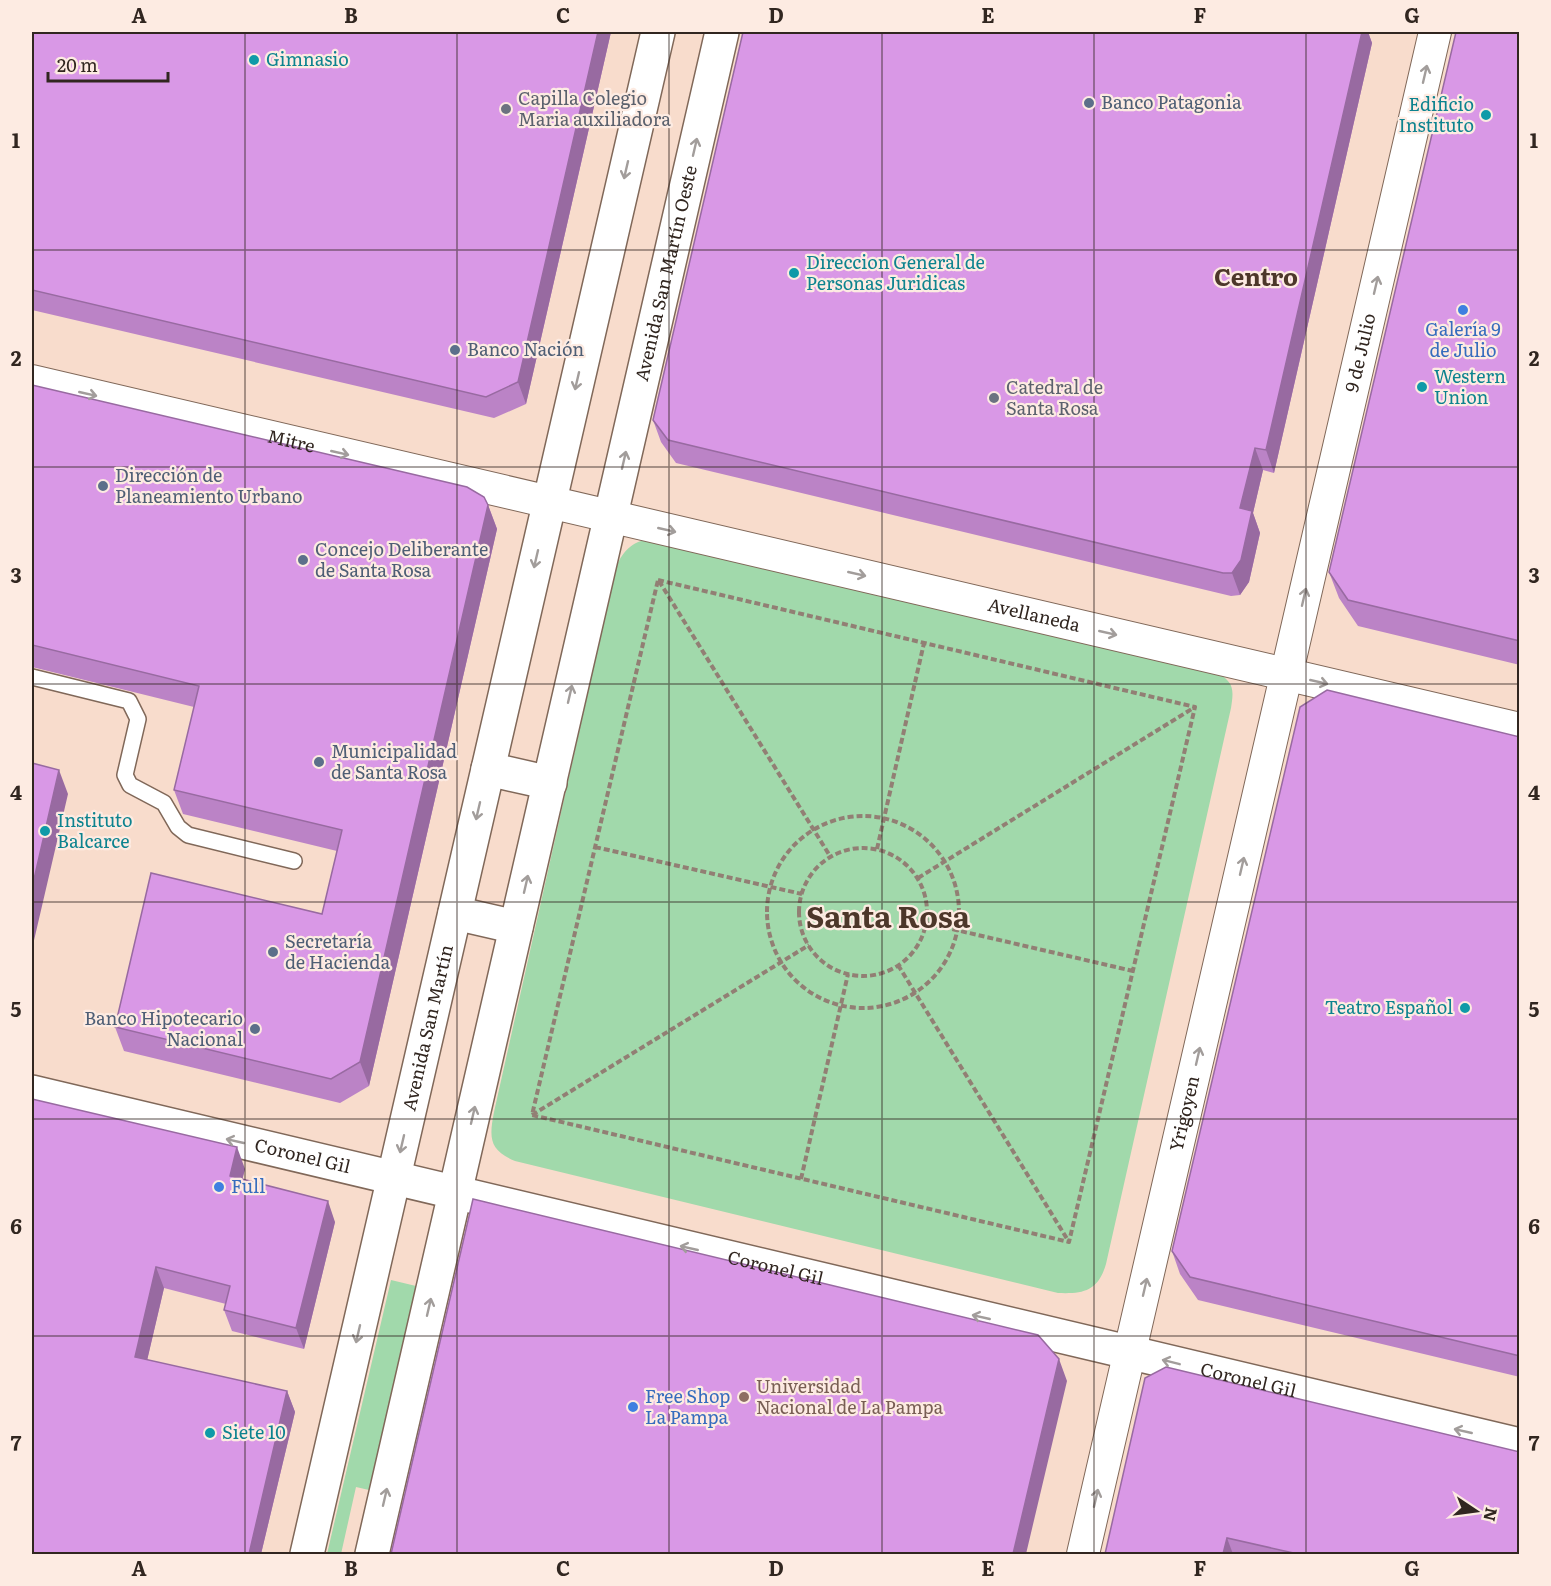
<svg xmlns="http://www.w3.org/2000/svg" width="1551" height="1586" viewBox="0 0 1551 1586" font-family="Literata,serif">
	<style>
		.green { fill: #a1d9ab }
		.lines { fill: none; stroke-linecap: round; stroke-linejoin: round }
		.lane-casing { stroke: #806859; stroke-width: 18 }
		.street-casing { stroke: #806859; stroke-width: 34 }
		.secondary-casing { stroke: #806859; stroke-width: 36 }
		.path { stroke: #927f74; stroke-width: 4; stroke-dasharray: 6 3; stroke-linecap: butt }
		.lane { stroke: #fff; stroke-width: 15 }
		.street { stroke: #fff; stroke-width: 32 }
		.secondary { stroke: #fff; stroke-width: 33 }
		.wall { fill: #bb83c6 }
		.shaded-wall { fill: #986aa1 }
		.building { fill: #d998e6; stroke: #986aa1; stroke-width: 1.5 }
		.oneway { stroke: #a29d9b }
		.grid { fill: none; stroke: #312620; stroke-width: 1.5; stroke-opacity: 0.55 }
		.culture-dot { fill: #0f9aa8; stroke: #fdebe2; stroke-width: 2 }
		.service-dot { fill: #5c6f8a; stroke: #fdebe2; stroke-width: 2 }
		.worship-dot { fill: #6b7280; stroke: #fdebe2; stroke-width: 2 }
		.shop-dot { fill: #3f7fe0; stroke: #fdebe2; stroke-width: 2 }
		.education-dot { fill: #8d6e63; stroke: #fdebe2; stroke-width: 2 }
		.labels { text-anchor: middle; stroke-width: 4.5; stroke-linejoin: round; paint-order: stroke }
		.culture-label { font-size: 18px; fill: #0d838f; stroke: #fdebe2; text-anchor: start }
		.worship-label { font-size: 18px; fill: #5b616d; stroke: #fdebe2; text-anchor: start }
		.service-label { font-size: 18px; fill: #4e5e75; stroke: #fdebe2; text-anchor: start }
		.street-label { font-size: 18px; fill: #312620; stroke: #fdebe2 }
		.shop-label { font-size: 18px; fill: #366cbe; stroke: #fdebe2; text-anchor: start }
		.education-label { font-size: 18px; fill: #785e54; stroke: #fdebe2; text-anchor: start }
		.district-label { font-size: 24px; font-weight: bold; fill: #4d372a; stroke: #fdebe2 }
		.town-label { font-size: 30px; font-weight: bold; fill: #4d372a; stroke: #fdebe2 }
		.neatline { fill: none; stroke: #312620; stroke-width: 2 }
		.grid-label { font-size: 20px; text-anchor: middle; font-weight: bold; fill: #312620 }
	</style>
	<rect width="100%" height="100%" fill="#f8dccc"/>
	<path class="green" d="M653,539L1216,672C1234,682 1234,689 1231,708L1106,1264C1098,1291 1084,1294 1058,1293L515,1161C489,1150 489,1138 494,1112L616,567C624,549 634,540 653,539Z
		M391,1280L416,1286L369,1490L356,1487L341,1554H327Z"/>
	<g class="lines">
		<g class="lane-casing">
			<path id="lane" d="M32,677L129,701L138,719L125,775L130,785L164,803L178,827L188,835L294,861"/>
		</g>
		<g class="street-casing">
			<g id="street">
				<path id="s1" d="M32,381L1520,729"/>
				<path id="s2" d="M1083,1554L1435,32"/>
			</g>
		</g>
		<g class="secondary-casing">
			<g id="secondary">
				<path d="M488,769L550,783"/>
				<path d="M455,913L516,927"/>
				<path id="s3" d="M32,1092L1520,1445"/>
				<path id="s4" d="M307,1554L658,32"/>
				<path id="s5" d="M372,1554L722,32"/>
			</g>
		</g>
		<path class="path" d="M658,580L1195,707L1069,1242L532,1115Z
			M659,581L830,856
			M767 912a96 96 0 1 1 192 0a96 96 0 1 1-192 0Z
			M595,847L802,894
			M799 912a64 64 0 1 1 128 0a64 64 0 1 1-128 0Z
			M877,849L924,643
			M918,878L1195,707
			M926,923L1133,971
			M898,965L1069,1242
			M532,1115L809,945
			M801,1179L848,974"/>
		<use href="#lane" class="lane"/>
		<use href="#street" class="street"/>
		<use href="#secondary" class="secondary"/>
	</g>
	<path class="wall" d="M32,32H611L526,404L494,418L32,310Z
		M743,32H1368L1372,43L1274,473L1263,470L1253,513L1260,533L1249,582L1240,595L1231,596L676,463L661,442L653,420Z
		M1520,32V665L1358,626L1339,598L1329,572Z
		M32,385L488,505L497,529L369,1086L340,1103L124,1051L115,1027L322,914L337,851L183,814L174,790L194,707L32,667Z
		M1520,737V1377L1198,1300L1180,1274L1172,1251Z
		M32,1099L245,1169L242,1179L335,1222L304,1349L232,1331L224,1310L226,1304L164,1288L147,1360L287,1391L295,1412L261,1554H32Z
		M1520,1452V1554H1105Z"/>
	<path class="shaded-wall" d="M598,32H611L526,404L518,382Z
		M1362,32H1368L1372,43L1274,473L1266,450Z
		M1255,448L1263,470L1253,513L1260,533L1249,582L1240,595L1232,573L1240,508Z
		M488,505L497,529L369,1086L360,1062Z
		M59,770L68,794L32,949V888Z
		M237,1147L245,1169L238,1197L230,1176Z
		M328,1201L335,1222L304,1349L296,1328Z
		M156,1267L164,1288L143,1378L135,1357Z
		M1059,1359L1067,1381L1026,1554H1013Z
		M287,1391L295,1412L261,1554H249Z
		M1227,1538L1233,1554H1223Z"/>
	<path class="building" d="M32,32H598L518,382L486,397L32,290Z
		M743,32H1362L1266,450L1255,448L1240,508L1252,511L1241,560L1232,573H1223L668,440L653,420Z
		M1456,32H1520V641L1348,600L1329,572Z
		M32,385L467,487L484,497L488,505L360,1062L331,1079L115,1027L151,873L322,914L342,830L174,790L199,686L32,645Z
		M1327,690L1520,737V1356L1190,1277L1172,1251L1300,707Z
		M32,763L59,770L32,888Z
		M32,1099L237,1147L230,1176L328,1201L296,1328L224,1310L230,1286L156,1267L135,1357L287,1391L249,1554H32Z
		M473,1199L1038,1335L1059,1359L1013,1554H391Z
		M1166,1367L1520,1452V1554H1298L1227,1538L1223,1554H1105L1145,1378Z"/>
	<defs><path id="oneway-shaft" d="M-6 0H5M1.5-3L5.5 0L1.5 3" fill="none" stroke-width="1.6" stroke-linecap="round" stroke-linejoin="round" transform="scale(1.5)"/></defs>
	<g class="oneway">
		<use href="#oneway-shaft" transform="translate(1425 74) rotate(-77)"/>
		<use href="#oneway-shaft" transform="translate(695 147) rotate(-77)"/>
		<use href="#oneway-shaft" transform="translate(626 170) rotate(103)"/>
		<use href="#oneway-shaft" transform="translate(1376 285) rotate(-77)"/>
		<use href="#oneway-shaft" transform="translate(577 381) rotate(103)"/>
		<use href="#oneway-shaft" transform="translate(88 394) rotate(13)"/>
		<use href="#oneway-shaft" transform="translate(340 453) rotate(13)"/>
		<use href="#oneway-shaft" transform="translate(624 460) rotate(-77)"/>
		<use href="#oneway-shaft" transform="translate(667 530) rotate(13)"/>
		<use href="#oneway-shaft" transform="translate(536 559) rotate(103)"/>
		<use href="#oneway-shaft" transform="translate(857 574) rotate(13)"/>
		<use href="#oneway-shaft" transform="translate(1304 597) rotate(-77)"/>
		<use href="#oneway-shaft" transform="translate(1108 633) rotate(13)"/>
		<use href="#oneway-shaft" transform="translate(1319 682) rotate(13)"/>
		<use href="#oneway-shaft" transform="translate(570 694) rotate(-77)"/>
		<use href="#oneway-shaft" transform="translate(478 811) rotate(103)"/>
		<use href="#oneway-shaft" transform="translate(1242 866) rotate(-77)"/>
		<use href="#oneway-shaft" transform="translate(526 884) rotate(-77)"/>
		<use href="#oneway-shaft" transform="translate(1198 1056) rotate(-77)"/>
		<use href="#oneway-shaft" transform="translate(473 1115) rotate(-77)"/>
		<use href="#oneway-shaft" transform="translate(235 1141) rotate(-167)"/>
		<use href="#oneway-shaft" transform="translate(402 1144) rotate(103)"/>
		<use href="#oneway-shaft" transform="translate(689 1248) rotate(-167)"/>
		<use href="#oneway-shaft" transform="translate(1145 1287) rotate(-77)"/>
		<use href="#oneway-shaft" transform="translate(429 1307) rotate(-77)"/>
		<use href="#oneway-shaft" transform="translate(981 1317) rotate(-167)"/>
		<use href="#oneway-shaft" transform="translate(358 1334) rotate(103)"/>
		<use href="#oneway-shaft" transform="translate(1171 1362) rotate(-166)"/>
		<use href="#oneway-shaft" transform="translate(1463 1431) rotate(-167)"/>
		<use href="#oneway-shaft" transform="translate(385 1497) rotate(-77)"/>
		<use href="#oneway-shaft" transform="translate(1096 1498) rotate(-77)"/>
	</g>
	<path class="grid" d="M245,32V1554M457,32V1554M669,32V1554M882,32V1554M1094,32V1554M1306,32V1554M32,250H1520M32,467H1520M32,684H1520M32,902H1520M32,1119H1520M32,1336H1520"/>
	<g class="culture-dot">
		<circle cx="254" cy="60" r="6"/>
		<circle cx="1486" cy="115" r="6"/>
		<circle cx="794" cy="273" r="6"/>
		<circle cx="1422" cy="387" r="6"/>
		<circle cx="45" cy="831" r="6"/>
		<circle cx="1465" cy="1008" r="6"/>
		<circle cx="210" cy="1433" r="6"/>
	</g>
	<g class="service-dot">
		<circle cx="1089" cy="103" r="6"/>
		<circle cx="455" cy="350" r="6"/>
		<circle cx="103" cy="486" r="6"/>
		<circle cx="303" cy="560" r="6"/>
		<circle cx="319" cy="762" r="6"/>
		<circle cx="273" cy="952" r="6"/>
		<circle cx="255" cy="1029" r="6"/>
	</g>
	<g class="worship-dot">
		<circle cx="506" cy="109" r="6"/>
		<circle cx="994" cy="398" r="6"/>
	</g>
	<g class="shop-dot">
		<circle cx="1463" cy="310" r="6"/>
		<circle cx="219" cy="1187" r="6"/>
		<circle cx="633" cy="1407" r="6"/>
	</g>
	<circle class="education-dot" cx="744" cy="1397" r="6"/>
	<g class="labels">
		<g class="culture-label">
			<text x="266" y="66">Gimnasio</text>
			<text x="1474" y="111" text-anchor="end">Edificio<tspan x="1474" dy="21">Instituto</tspan></text>
			<text x="806" y="269">Direccion General de<tspan x="806" dy="21">Personas Juridicas</tspan></text>
			<text x="1434" y="383">Western<tspan x="1434" dy="21">Union</tspan></text>
			<text x="57" y="827">Instituto<tspan x="57" dy="21">Balcarce</tspan></text>
			<text x="1453" y="1014" text-anchor="end">Teatro Español</text>
			<text x="222" y="1439">Siete 10</text>
		</g>
		<g class="worship-label">
			<text x="518" y="105">Capilla Colegio<tspan x="518" dy="21">Maria auxiliadora</tspan></text>
			<text x="1006" y="394">Catedral de<tspan x="1006" dy="21">Santa Rosa</tspan></text>
		</g>
		<g class="service-label">
			<text x="1101" y="109">Banco Patagonia</text>
			<text x="467" y="356">Banco Nación</text>
			<text x="115" y="482">Dirección de<tspan x="115" dy="21">Planeamiento Urbano</tspan></text>
			<text x="315" y="556">Concejo Deliberante<tspan x="315" dy="21">de Santa Rosa</tspan></text>
			<text x="331" y="758">Municipalidad<tspan x="331" dy="21">de Santa Rosa</tspan></text>
			<text x="285" y="948">Secretaría<tspan x="285" dy="21">de Hacienda</tspan></text>
			<text x="243" y="1025" text-anchor="end">Banco Hipotecario<tspan x="243" dy="21">Nacional</tspan></text>
		</g>
		<g class="street-label">
			<text dy="6" stroke="none"><textPath href="#s5" startOffset="1314">Avenida San Martín Oeste</textPath></text>
			<text dy="6" stroke="none"><textPath href="#s2" startOffset="1233">9 de Julio</textPath></text>
			<text dy="6" stroke="none"><textPath href="#s1" startOffset="266">Mitre</textPath></text>
			<text dy="6" stroke="none"><textPath href="#s1" startOffset="1029">Avellaneda</textPath></text>
			<text dy="6" stroke="none"><textPath href="#s4" startOffset="540">Avenida San Martín</textPath></text>
			<text dy="6" stroke="none"><textPath href="#s2" startOffset="452">Yrigoyen</textPath></text>
			<text dy="6" stroke="none"><textPath href="#s3" startOffset="278">Coronel Gil</textPath></text>
			<text dy="6" stroke="none"><textPath href="#s3" startOffset="764">Coronel Gil</textPath></text>
			<text dy="6" stroke="none"><textPath href="#s3" startOffset="1250">Coronel Gil</textPath></text>
		</g>
		<g class="shop-label">
			<text x="1463" y="336" text-anchor="middle">Galería 9<tspan x="1463" dy="21">de Julio</tspan></text>
			<text x="231" y="1193">Full</text>
			<text x="645" y="1403">Free Shop<tspan x="645" dy="21">La Pampa</tspan></text>
		</g>
		<g class="education-label">
			<text x="756" y="1393">Universidad<tspan x="756" dy="21">Nacional de La Pampa</tspan></text>
		</g>
		<g class="district-label">
			<text x="1256" y="286">Centro</text>
		</g>
		<g class="town-label">
			<text x="888" y="928">Santa Rosa</text>
		</g>
	</g>
	<rect width="1551" height="1586" fill="none" stroke="#fdebe2" stroke-width="66"/>
	<g transform="translate(1476 1511) rotate(103)" stroke="#fdebe2" stroke-width="4.5" paint-order="stroke">
	<path d="M0-4.5L10 22L0 15L-10 22Z" fill="#312620"/>
	<text y="-9" font-size="16" font-weight="bold" text-anchor="middle" fill="#312620">N</text>
	</g>
	<path d="M48 72v9h120v-9" fill="none" stroke="#312620" stroke-width="3"/>
	<text x="57" y="72" font-size="18" fill="#312620" stroke="#fdebe2" stroke-width="4.5" paint-order="stroke">20 m</text>
	<rect x="33" y="33" width="1485" height="1520" class="neatline"/>
	<g class="grid-label">
		<text x="139" y="23">A</text>
		<text x="351" y="23">B</text>
		<text x="563" y="23">C</text>
		<text x="776" y="23">D</text>
		<text x="988" y="23">E</text>
		<text x="1200" y="23">F</text>
		<text x="1412" y="23">G</text>
		<text x="16" y="148">1</text>
		<text x="1534" y="148">1</text>
		<text x="16" y="366">2</text>
		<text x="1534" y="366">2</text>
		<text x="16" y="583">3</text>
		<text x="1534" y="583">3</text>
		<text x="16" y="800">4</text>
		<text x="1534" y="800">4</text>
		<text x="16" y="1017">5</text>
		<text x="1534" y="1017">5</text>
		<text x="16" y="1234">6</text>
		<text x="1534" y="1234">6</text>
		<text x="16" y="1451">7</text>
		<text x="1534" y="1451">7</text>
		<text x="139" y="1576">A</text>
		<text x="351" y="1576">B</text>
		<text x="563" y="1576">C</text>
		<text x="776" y="1576">D</text>
		<text x="988" y="1576">E</text>
		<text x="1200" y="1576">F</text>
		<text x="1412" y="1576">G</text>
	</g>
</svg>
